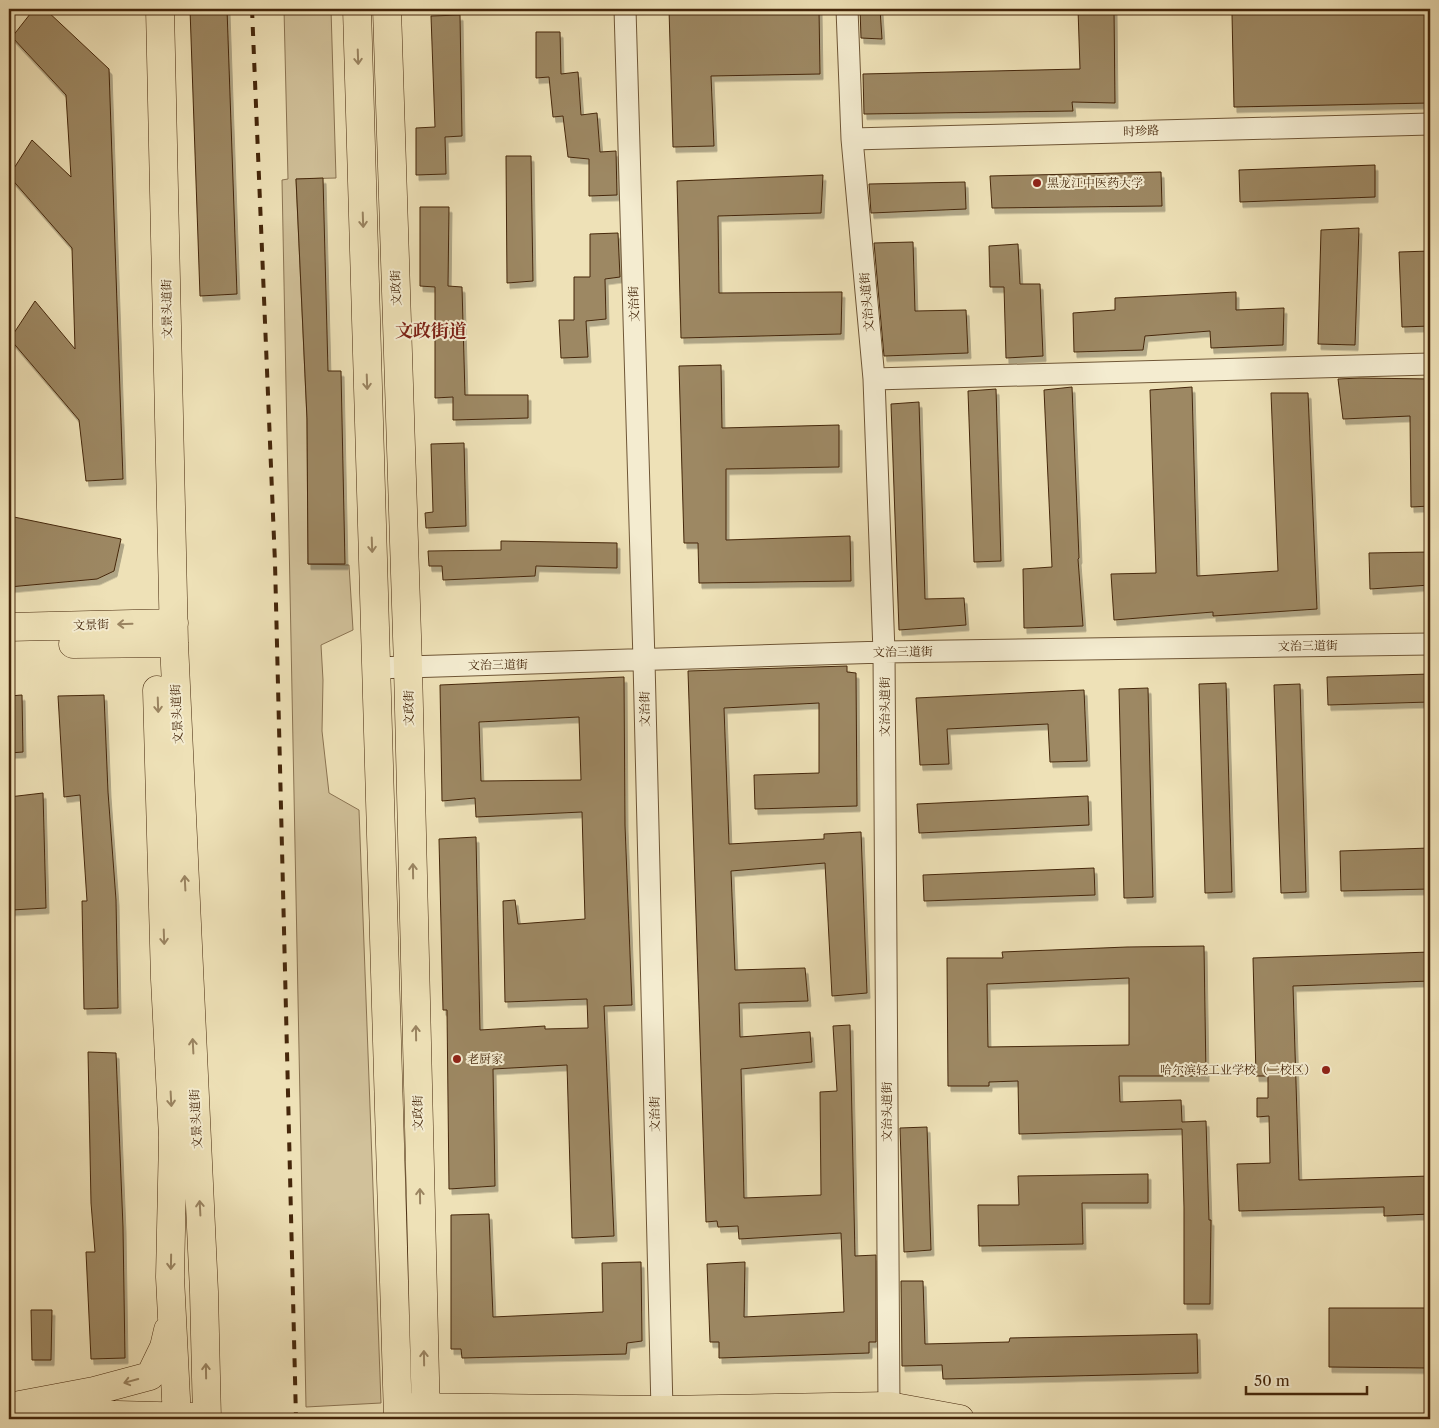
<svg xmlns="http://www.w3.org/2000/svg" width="1439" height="1428" viewBox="0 0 1439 1428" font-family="'Libre Caslon Text','Noto Serif SC',serif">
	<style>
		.green { fill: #d1c19a; stroke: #8b7452 }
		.building { fill: #9d8864; stroke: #45270b; fill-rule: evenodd; filter: url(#shadow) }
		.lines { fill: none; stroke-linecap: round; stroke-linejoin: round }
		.minor-casing { stroke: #6f5636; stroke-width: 23 }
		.major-casing { stroke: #45270b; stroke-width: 29 }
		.minor { stroke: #f4ecd0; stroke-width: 21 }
		.major { stroke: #eee1b7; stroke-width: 28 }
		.rail { stroke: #45270b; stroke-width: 4; stroke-dasharray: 9 9; stroke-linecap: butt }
		.oneway { stroke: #9a8461 }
		.poi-dot { fill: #8f2418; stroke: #f4ecd0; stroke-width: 2 }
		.labels { text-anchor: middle; stroke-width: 4; stroke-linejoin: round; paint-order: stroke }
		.street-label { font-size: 12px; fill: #45270b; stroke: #f4ecd0 }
		.poi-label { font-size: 12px; fill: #45270b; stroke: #f4ecd0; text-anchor: start }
		.district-label { font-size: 18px; font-weight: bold; fill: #7a1f14; stroke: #f4ecd0 }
	</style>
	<defs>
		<filter id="shadow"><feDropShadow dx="3" dy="5.5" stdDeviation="0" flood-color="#0004"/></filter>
	</defs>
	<rect width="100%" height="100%" fill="#eee1b7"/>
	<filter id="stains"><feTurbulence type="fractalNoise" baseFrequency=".004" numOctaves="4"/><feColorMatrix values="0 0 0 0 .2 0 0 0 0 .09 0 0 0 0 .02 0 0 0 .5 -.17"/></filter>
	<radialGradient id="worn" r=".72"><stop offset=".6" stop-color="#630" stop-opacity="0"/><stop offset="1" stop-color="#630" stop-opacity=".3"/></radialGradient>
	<path class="green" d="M284,9H331L336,178L296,179L307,419L308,564L349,565L353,630L321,645L323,680L322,731L329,793L359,810L381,1403L306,1407L282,180L288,179Z"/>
	<path class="building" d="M34,9H45L109,69L123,479L86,481L79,420L10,339L35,301L75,349L72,248L9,176L32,140L71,177L66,95L12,37Z
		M190,9H227L237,294L200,296Z
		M669,9H819L820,74L711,76L714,146L673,147Z
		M860,9H880L882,39L861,38Z
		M1078,9H1114L1115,103L1072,102L1073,111L864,114L863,74L1080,69Z
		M1430,10V103L1234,107L1232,14Z
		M460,15L462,136L445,137L446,174L416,175V128L435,127L431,16Z
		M536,32H560L561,74L578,72L581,115L597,113L600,152L616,151L617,195L589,196V159L568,157L563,116L553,117L549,77L536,78Z
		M506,156H531L533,281L507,283Z
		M1375,165V197L1240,202L1239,170Z
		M1161,172L1162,206L992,208L990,176Z
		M823,175L821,213L718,216L719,293L842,292L841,334L681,338L677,181Z
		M323,178L328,371H341L345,564H308L307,419L296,179Z
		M965,182L966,209L871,213L869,184Z
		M420,207H449L448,286L462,287L465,395H528V418L453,420V397L435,398V287L420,286Z
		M1359,228L1355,345L1318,344L1321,230Z
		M618,233L620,277L605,279L606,319L586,321L588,357L561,358L559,320H574V277H590V234Z
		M913,242L915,311L966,310L968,353L884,356L874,243Z
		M1018,244L1020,284H1040L1043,356L1006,358L1004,287H990L989,246Z
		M1430,251V326L1402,327L1399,252Z
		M1236,292V310L1284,308L1283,345L1211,348L1210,331L1145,336L1143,350L1074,352L1073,313L1115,310V298Z
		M721,365L722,428L839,425V467L726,469V540L850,536L851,581L699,583L698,543H684L679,366Z
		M1360,378L1430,379V506L1411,507L1410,416L1343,419L1338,379Z
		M1072,387L1079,558L1078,559L1083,626L1024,628L1023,569L1052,567L1044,390Z
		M1192,387L1197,576L1278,571L1271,393H1308L1317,609L1213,616V612L1114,620L1111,574L1156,573L1150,390Z
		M996,389L1001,561L974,562L968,391Z
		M919,402L925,599L964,598L966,625L899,630L891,404Z
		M464,443L466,526L426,528L425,513L433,512L431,444Z
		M9,516L121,539L114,571L97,579L9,587Z
		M501,541L617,543V568L536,566L535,576L443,580L442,566H429L428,551L501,550Z
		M1430,552V585L1370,589L1369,553Z
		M847,666V672L856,673L857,806L755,809L754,775L819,773V703L724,708L729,844L824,839V834L861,832L867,993L832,996L825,863L731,871L735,970L805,968L808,1001L739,1003L740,1037L810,1032L812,1062L741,1069L744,1198L821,1195L820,1092L837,1091L833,1026L850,1025L855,1256L876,1255V1342H869V1353L719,1358V1342H710L707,1264L745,1262L744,1317L844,1312L841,1233L739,1239L738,1226L718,1227L717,1221L706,1222L688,671Z
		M1430,674V702L1328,705L1327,677Z
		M624,677L625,825L632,1005L604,1006L614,1236L572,1238L567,1065L493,1069L495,1186L449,1189L447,1010H443L439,839L476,837L480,1030L545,1026V1029L588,1028L587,999L505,1002L503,901L515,900L518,924L585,919L582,812L476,817L475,798L442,801L440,685ZM579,717L581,780L481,781L479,722Z
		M1226,683L1232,892L1205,893L1199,684Z
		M1300,684L1306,892L1281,893L1274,685Z
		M1148,688L1153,897L1124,898L1119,689Z
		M1084,690L1087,761L1050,762L1048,724L947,729L949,764L920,765L916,698Z
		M22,695L23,752L9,753V696Z
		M104,695L108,792L116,900L118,1008L84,1009L82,901H87L80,795L64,797L58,696Z
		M43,793L46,908L12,910L9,850V797Z
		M1088,796L1089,825L919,833L917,804Z
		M1430,848V889L1341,891L1340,851Z
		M1094,868L1095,895L924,901L923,875Z
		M1204,946L1206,1076H1119L1120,1102L1181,1100L1182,1122L1206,1121L1209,1220H1211L1210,1304H1184V1208L1182,1129L1019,1134L1018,1081L989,1082V1086H948L947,958H1003L1002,952L1127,947ZM1129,978V1045L988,1047L987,984Z
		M1430,952V981L1293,986L1299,1180L1430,1176V1214L1384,1216V1207L1239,1211L1237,1164L1270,1163L1269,1116L1257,1117V1098H1268V1076H1256L1253,958Z
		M88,1052L116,1053L123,1227L125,1358L91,1359L86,1252H95L91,1203Z
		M927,1127L931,1250L904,1252L900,1128Z
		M1148,1174V1203H1082L1083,1244L979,1246L978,1205H1019L1018,1176Z
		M489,1214L493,1317L603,1312L602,1263L641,1262L642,1341L627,1343L626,1354L462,1358L461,1349H451V1215Z
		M901,1281H923L925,1344L1009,1342L1010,1338L1197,1334L1198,1373L943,1379L942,1365L902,1366Z
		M1329,1308H1427V1368L1329,1367Z
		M31,1310H52L51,1360H32Z"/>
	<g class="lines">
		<g class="minor-casing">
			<path id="minor" d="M625,9L644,661L662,1410
				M847,9L852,139L874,379L884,652L889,1406
				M852,139L1430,124
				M874,379L1430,364
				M376,668L884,652L1430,644"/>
		</g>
		<g class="major-casing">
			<path id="major" d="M160,9L174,643L204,1292L207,1419
				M357,9L398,1419
				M387,9L408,667L426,1419
				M9,627L174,623
				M73,644L174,643
				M157,690L165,979L173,1137L170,1277L177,1419
				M9,1407L94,1391L150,1376L164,1347L168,1330
				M407,1407L662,1410L889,1406L960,1419
				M40,1413L195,1417"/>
		</g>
		<use href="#minor" class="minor"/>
		<use href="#major" class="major"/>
		<path class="rail" d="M252,9L275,563L296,1419"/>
	</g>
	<defs><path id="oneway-shaft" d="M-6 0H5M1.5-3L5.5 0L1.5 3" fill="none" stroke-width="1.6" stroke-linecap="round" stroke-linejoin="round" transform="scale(1.25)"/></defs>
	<g class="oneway">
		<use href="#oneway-shaft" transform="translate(358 57) rotate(88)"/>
		<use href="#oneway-shaft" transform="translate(363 220) rotate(88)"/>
		<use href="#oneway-shaft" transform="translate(367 382) rotate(88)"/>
		<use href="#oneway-shaft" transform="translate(372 545) rotate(88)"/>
		<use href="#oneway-shaft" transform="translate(125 624) rotate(178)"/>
		<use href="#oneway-shaft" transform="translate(158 705) rotate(88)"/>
		<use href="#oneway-shaft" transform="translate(413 871) rotate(-91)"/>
		<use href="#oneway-shaft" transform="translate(185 883) rotate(-93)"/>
		<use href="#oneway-shaft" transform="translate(164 937) rotate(88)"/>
		<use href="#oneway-shaft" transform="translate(416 1033) rotate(-91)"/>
		<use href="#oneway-shaft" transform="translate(193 1046) rotate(-93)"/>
		<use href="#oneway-shaft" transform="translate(171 1099) rotate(87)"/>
		<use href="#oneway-shaft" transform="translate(420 1196) rotate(-91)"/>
		<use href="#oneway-shaft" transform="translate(200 1208) rotate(-93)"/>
		<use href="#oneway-shaft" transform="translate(171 1262) rotate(91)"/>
		<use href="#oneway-shaft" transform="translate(424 1358) rotate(-91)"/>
		<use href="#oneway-shaft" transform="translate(206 1371) rotate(-91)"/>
		<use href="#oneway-shaft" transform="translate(131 1381) rotate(165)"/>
	</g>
	<g class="poi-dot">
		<circle cx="1037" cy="183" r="5"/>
		<circle cx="457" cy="1059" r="5"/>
		<circle cx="1326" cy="1070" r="5"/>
	</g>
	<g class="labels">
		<g class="street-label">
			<text transform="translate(1141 131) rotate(-2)" y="4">时珍路</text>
			<text transform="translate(396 288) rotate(-92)" y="4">文政街</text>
			<text transform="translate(867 302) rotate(-95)" y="4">文治头道街</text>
			<text transform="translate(634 304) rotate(-92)" y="4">文治街</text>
			<text transform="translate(167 309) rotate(-91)" y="4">文景头道街</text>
			<text transform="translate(91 625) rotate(-2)" y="4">文景街</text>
			<text transform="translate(1308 646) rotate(-1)" y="4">文治三道街</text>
			<text transform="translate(903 652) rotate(-1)" y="4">文治三道街</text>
			<text transform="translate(498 665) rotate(-1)" y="4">文治三道街</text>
			<text transform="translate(885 707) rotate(-90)" y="4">文治头道街</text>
			<text transform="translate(409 708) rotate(-91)" y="4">文政街</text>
			<text transform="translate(645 709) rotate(-91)" y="4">文治街</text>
			<text transform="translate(177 714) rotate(-93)" y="4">文景头道街</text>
			<text transform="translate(887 1112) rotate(-90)" y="4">文治头道街</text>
			<text transform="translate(418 1113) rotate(-91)" y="4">文政街</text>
			<text transform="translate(655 1114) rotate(-91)" y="4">文治街</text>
			<text transform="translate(196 1119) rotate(-93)" y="4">文景头道街</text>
		</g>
		<g class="poi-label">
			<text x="1047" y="187">黑龙江中医药大学</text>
			<text x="467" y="1063">老厨家</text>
			<text x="1316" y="1074" text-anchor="end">哈尔滨轻工业学校（二校区）</text>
		</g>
		<g class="district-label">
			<text x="431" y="337">文政街道</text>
		</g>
	</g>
	<rect width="1439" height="1428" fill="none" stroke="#eee1b7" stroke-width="30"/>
	<rect x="10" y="10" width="1419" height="1408" fill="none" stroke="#45270b" stroke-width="2.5"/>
	<rect x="15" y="15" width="1409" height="1398" fill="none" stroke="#45270b"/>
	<path d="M1246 1386v8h121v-8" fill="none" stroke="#45270b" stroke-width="2.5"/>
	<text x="1254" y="1386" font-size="15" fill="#45270b" stroke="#f4ecd0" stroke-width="4" paint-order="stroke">50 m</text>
	<rect width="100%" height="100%" filter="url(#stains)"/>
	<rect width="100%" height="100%" fill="url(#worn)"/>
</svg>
